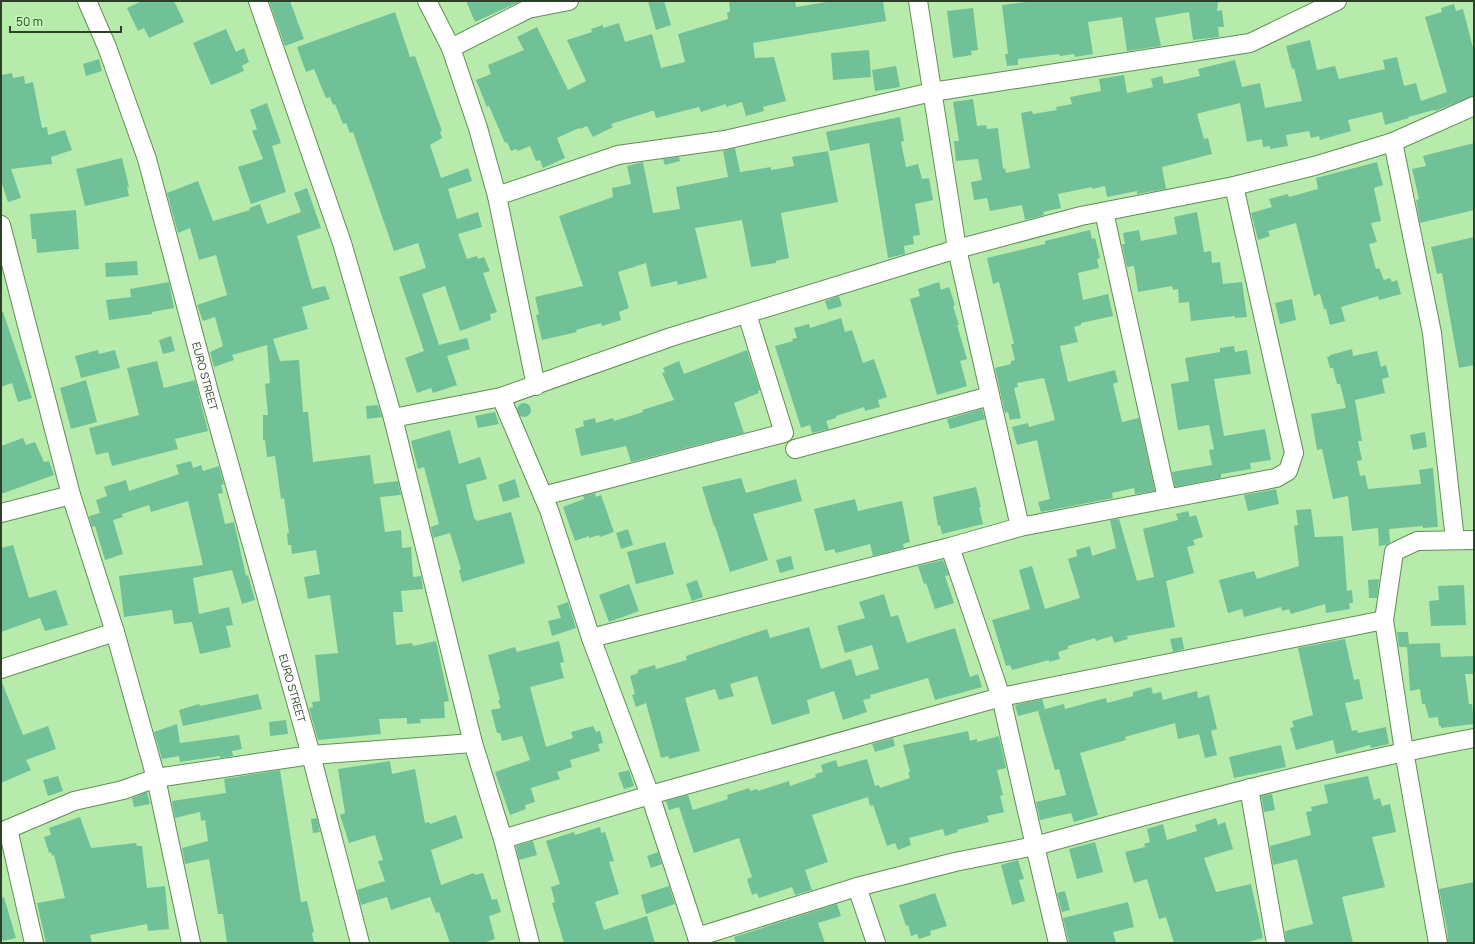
<svg xmlns="http://www.w3.org/2000/svg" width="1475" height="944" viewBox="0 0 1475 944" font-family="Manrope,sans-serif">
	<style>
		.building { fill: #71c198 }
		.lines { fill: none; stroke-linecap: round; stroke-linejoin: round }
		.minor-casing { stroke: #5f8f54; stroke-width: 20 }
		.minor { stroke: #fff; stroke-width: 18 }
		.labels { text-anchor: middle; stroke-width: 3.5; stroke-linejoin: round; paint-order: stroke }
		.street-label { font-size: 11px; fill: #2c4027; stroke: #c4f8b8 }
	</style>
	<rect width="100%" height="100%" fill="#b7ebac"/>
	<path class="building" d="M142,1H174L184,22L149,38L144,28L138,31L127,8Z
		M269,1H290L304,39L285,46Z
		M466,1H521L475,22Z
		M648,1H664L671,25L656,30Z
		M729,1H795L796,7L833,1H883L886,21L753,43L755,58L774,57L786,101L763,107L764,111L746,116L742,102L726,107V104L701,112L699,107L656,118L654,111H652L611,124L613,127L593,137L587,126L580,129L579,128L557,138L565,158L543,168L540,160L536,161L530,146L518,151L516,149L511,151L507,142L505,143L489,106L487,107L476,80L491,74L488,65L524,50L517,37L537,27L568,90L586,81L567,40L592,32L591,29L603,25V28L619,23L625,42L652,34L661,68L685,62L678,34L728,19L727,12H730Z
		M1036,1H1218L1217,11L1222,10L1224,27H1218L1219,37L1193,40L1189,12L1155,18L1161,46L1127,51L1122,17L1088,22L1093,54L1075,57L1074,54L1060,56L1059,54L1018,59V65L1007,66L1005,54H1008L1002,5Z
		M1454,4L1456,11L1463,9L1474,52V96L1435,111L1434,110L1408,117L1409,118L1385,125L1382,112L1348,120L1351,131L1337,135L1320,140L1319,136L1311,138L1309,131L1286,135L1288,146L1270,149V146L1263,147L1262,139L1247,142L1240,103L1200,113L1197,114L1204,139L1208,138L1212,154L1162,167L1166,189L1137,194V191L1107,197L1105,186L1092,189V187L1058,194L1061,208L1043,212L1044,215L1025,220L1022,205L990,211L987,198L974,200L971,182L982,180L978,159L956,161L954,141H959L953,102L973,99L977,126L986,125L987,129L998,128L1003,169L1005,168L1006,173L1030,168L1021,113L1032,111L1033,114L1057,110L1056,107L1072,104L1070,97L1101,91L1099,79L1124,75L1127,93L1153,87L1151,79L1162,76L1164,84L1200,76L1198,69L1235,60L1242,87L1260,83L1265,108L1302,101L1294,68L1292,69L1286,46L1310,40L1317,70L1335,66L1339,79L1385,69L1383,60L1397,57L1404,86L1416,83L1421,101L1447,92L1425,17L1442,12L1441,8Z
		M973,8L978,50L971,51L972,55L953,58L947,11Z
		M395,12L410,57L415,56L442,131L440,132L442,138L430,145L441,178L468,168L472,181L448,189L457,219L478,212L482,227L458,234L467,259L477,256L478,259L484,257L490,271L483,273L497,312L490,314L491,320L460,331L445,286L422,294L439,345L467,338L470,349L447,356L457,385L433,393L431,388L417,393L405,358L424,351L399,277L426,268L418,243L394,251L353,132L350,133L346,123L343,124L335,104L333,105L330,97L326,98L314,69L306,72L297,47Z
		M226,29L236,52L244,48L249,62L242,66L244,71L211,85L193,43Z
		M869,50L871,77L833,80L831,53Z
		M99,59L102,71L86,76L83,64Z
		M896,66L900,87L875,91L872,70Z
		M12,73L13,78L24,76L25,84L33,82L42,128L47,127L48,135L65,130L72,150L51,157L52,164L11,169L21,198L8,202L1,181V75Z
		M267,103L281,143L272,146L286,192L251,204L238,167L263,159L252,131L257,129L250,110Z
		M900,117L904,141L901,142L906,167L918,164L922,179L929,178L933,200L915,204L920,235L913,236L914,244L904,246L905,254L888,258L869,143L830,151L826,132Z
		M1474,143V210L1420,223L1416,200L1419,199L1412,169L1426,166L1423,156Z
		M735,148L740,172L771,167V170L794,166L792,157L828,151L838,202L781,213L789,258L776,261V263L751,267L742,220L695,228L707,278L678,285L677,281L651,287L646,263L618,272L629,308L619,312L621,320L602,326L601,323L576,330L577,332L542,340L536,315L539,314L535,297L583,286L559,216L613,197L612,188L631,184L627,166L643,162L653,213L680,209L676,187L728,177L723,151Z
		M679,157L680,161L665,165L663,159Z
		M122,158L129,187H127L129,196L85,206L76,169Z
		M1377,162L1383,185L1374,188L1381,221L1371,223L1377,242L1369,244L1376,269L1379,268L1384,280L1390,278L1392,282L1397,280L1401,294L1379,300L1378,296L1341,307L1345,321L1330,325L1326,309H1324L1320,294L1314,296L1296,223L1268,231L1270,236L1258,240L1251,213L1272,207L1269,199L1288,194L1289,197L1318,189L1316,178Z
		M198,181L213,221L250,210L249,208L260,204L267,224L301,212L294,193L307,188L321,228L297,236L312,289L325,286L330,299L302,307L308,329L273,339L280,361L299,360L303,412H308L313,462L370,455L374,484L398,481L401,495L380,497L385,532L401,530L402,548L411,547L413,577L421,576L423,589L401,591L403,612H393L396,645L412,643L413,646L436,641L449,701L444,702L445,718L420,719L421,723L407,724V718L379,719L381,734L318,740L309,708L313,707L312,702L320,701L315,655L338,653L330,595L308,599L304,577L320,574L316,550L292,554L291,545H288L287,533H289L284,498L281,499L275,456L267,457L265,440H263V415H268L265,384L270,383L267,345L232,355L234,360L214,367L210,352L223,346L215,317L203,321L197,305L227,295L216,255L199,260L190,228L178,233L167,193Z
		M76,210L79,249L37,253L36,239H32L30,214Z
		M1197,212L1204,252L1211,251L1212,263L1220,262L1223,284L1242,282L1247,317L1235,318V316L1191,321L1189,302L1179,303L1178,289L1173,290L1172,286L1138,292L1134,266L1127,267L1122,244H1125L1123,233L1139,230L1141,241L1177,234L1174,217Z
		M1090,230L1092,239L1095,238L1100,258L1097,259L1099,268L1078,273L1083,300L1108,294L1113,316L1081,323V325L1074,327L1078,342L1060,346L1068,382L1115,370L1118,382L1113,384L1122,422L1139,418L1155,491L1135,494L1134,488L1112,493L1113,498L1108,499L1041,512L1038,502L1050,499L1037,440L1017,445L1012,427L1028,423L1029,427L1055,420L1044,378L1017,383L1018,387L1014,388L1021,418L1010,420L1008,412L1005,413L995,368L1011,364V361L1015,360L1011,344H1014L999,282L993,284L987,258L1045,244V241Z
		M1474,237V365L1459,368L1442,273L1437,274L1431,247Z
		M137,261L138,275L106,277L105,263Z
		M169,282L174,308L152,312V314L109,320L106,300L131,297L130,289Z
		M939,282L941,290L949,287L955,305L953,306L959,325H957L967,359L960,361L967,386L937,395L910,299L920,296L918,289Z
		M839,296L842,306L828,310L825,301Z
		M1292,299L1296,320L1280,324L1275,303Z
		M1,312H3L32,398L18,402L12,383L1,387Z
		M841,318L845,332L852,330L863,363L874,359L887,397L878,400L880,407L865,411L864,407L836,416V418L826,421L829,429L812,433L810,425L801,428L775,346L793,341L792,339L797,338L794,328L809,324L810,328Z
		M171,336L175,351L163,354L159,340Z
		M1234,346L1235,352L1247,350L1251,374L1214,379L1224,436L1265,429L1271,460L1250,463L1251,469L1221,474V478L1175,487L1172,472L1212,465L1209,450L1214,449L1209,425L1178,430L1171,384L1189,381L1185,358L1220,352V348Z
		M1352,349L1353,356L1377,351L1381,367L1386,365L1389,377L1382,379L1385,393L1355,400L1362,441H1358L1362,460L1357,461L1360,476L1365,475L1368,489L1421,484L1419,470L1433,468L1438,527L1423,528V526L1389,529L1390,542L1386,545L1379,546L1378,528L1352,531L1348,496L1333,499L1322,449L1317,450L1311,414L1346,408L1340,384H1337L1333,368H1330L1327,357L1330,356V355Z
		M98,350L99,354L115,350L120,368L81,378L75,356Z
		M747,350L760,390L758,391L759,393L734,403L744,433L631,462L626,446L581,456L575,429L584,426L583,421L595,418L596,423L613,418L614,421L643,412L642,410L674,400L662,373L665,372L663,368L679,361L684,374Z
		M157,361L164,388L195,380L208,431L175,439L178,449L112,466L108,452L96,455L89,428L139,415L127,368Z
		M86,380L97,422L71,429L60,388Z
		M517 410a7 7 0 1 1 14 0a7 7 0 1 1-14 0Z
		M378,405L382,417L367,419L366,406Z
		M982,409L985,419L950,429L947,419Z
		M495,412L499,424L478,428L475,416Z
		M450,430L459,464L480,457L487,479L466,485L474,518L477,521L511,512L525,563L462,582L459,570L461,569L450,533L433,538L431,527L439,524L424,467L418,469L411,441Z
		M1425,432L1427,447L1413,450L1410,435Z
		M23,438L26,445L35,442L44,462L49,461L54,475L1,494V446Z
		M191,461L193,468L201,465L203,471L219,466L224,484L221,485L223,493L218,494L225,524L234,522L246,576L248,575L255,600L242,604L232,570L193,578L199,614L229,607L233,625L226,626L231,647L200,654L192,622L174,624L172,610L124,617L119,576L203,565L188,501L151,512L149,505L122,514L123,517L113,520L123,554L105,560L95,526L92,527L89,516L100,513L96,500L107,496L104,487L126,480L129,491L179,474L176,465Z
		M741,478L746,493L796,479L802,501L753,514L768,560L730,572L715,526H714L702,487Z
		M515,479L520,497L503,502L498,485Z
		M976,487L981,507H979L983,524L942,534L940,525L938,526L933,497Z
		M1276,489L1279,504L1248,511L1244,495Z
		M595,493L596,497L601,495L614,532L600,537L599,535L589,538V536L575,541L563,507L584,499L583,496Z
		M855,499L858,511L902,501L910,542L903,544L904,548L873,556L870,544L836,553L834,549L825,551L814,509Z
		M1311,509L1315,537L1343,536L1347,591L1352,590L1353,603H1349L1350,609L1326,613L1325,604L1291,614L1289,609L1282,611L1281,607L1244,617L1242,609L1228,613L1219,580L1254,571L1257,579L1299,566L1294,526L1298,525L1296,510Z
		M1188,511L1190,517L1196,515L1203,537L1193,540L1195,545L1187,547L1194,573L1166,581L1175,627L1127,636L1128,639L1114,643L1112,636L1096,641L1095,638L1068,646V649L1058,652L1060,659L1049,662V660L1012,670L1010,665L1006,666L992,620L1030,609L1019,570L1032,566L1045,609L1080,598L1068,559L1077,556L1076,550L1090,546L1092,556L1116,548L1110,520L1119,519L1137,581L1154,577L1143,529L1178,520L1176,514Z
		M628,529L633,545L621,549L616,533Z
		M665,542L674,574L636,584L627,552Z
		M13,545L29,598L56,590L68,625L45,631L40,618L1,632V548Z
		M791,556L794,569L780,573L776,560Z
		M943,560L949,575L945,576L954,603L935,609L926,583L924,584L918,566Z
		M1379,579L1377,598H1369L1368,580Z
		M697,580L703,597L692,601L686,584Z
		M629,584L639,611L609,622L599,595Z
		M1464,585L1466,625L1431,626L1429,601L1439,600L1438,586Z
		M884,594L891,617L898,615L907,643L955,628L970,677L978,674L982,687L935,700L928,678L870,695L871,698L863,700L867,712L843,720L834,691L807,700L810,713L772,725L757,676L730,684L734,696L719,700L715,689L685,698L700,751L669,759L668,756L661,758L646,703L636,707L632,695L635,694L630,676L638,673V670L655,665L656,669L687,660L686,656L767,629L770,638L809,627L821,669L851,659L856,676L879,669L872,645L845,653L837,626L865,618L859,602Z
		M568,602L576,628L552,636L548,621L561,618L557,606Z
		M1397,632H1408L1409,644L1440,643L1441,657L1474,656V674H1465L1469,704H1472L1474,724L1441,728V726H1439L1438,717L1429,718L1425,704H1422L1420,689L1410,691L1407,647H1399Z
		M1182,637L1184,649L1173,652L1170,639Z
		M1345,639L1354,680L1359,679L1363,699L1345,703L1352,731L1357,730L1358,733L1386,727L1389,744L1371,748L1370,745L1336,754L1333,740L1296,750L1290,728L1294,727L1292,721L1313,715L1298,648Z
		M559,641L564,662L560,663L564,678L530,687L546,747L573,738L571,732L593,726L596,732L600,731L603,743L598,744L600,751L570,760L572,767L557,772L560,779L531,788L535,802L525,805L526,809L510,815L495,772L530,760L522,736L502,741L500,733H497L491,710L501,708L498,700H500L488,655L515,647L517,652Z
		M1,680L23,735L48,726L56,749L26,760L31,770L1,783Z
		M1151,687L1153,694L1161,692L1163,700L1197,691L1198,698L1209,695L1217,729L1211,731L1217,755L1205,758L1199,734L1178,739L1175,723L1125,737L1126,740L1080,753L1098,815L1074,822L1071,813L1040,820L1036,802L1066,795L1059,769L1055,770L1038,711L1064,704L1065,709L1106,698L1107,703L1133,696V692Z
		M258,694L262,709L183,726L179,710L199,704L200,706Z
		M1042,699L1045,709L1018,716L1015,705Z
		M286,720L288,734L270,736L269,722Z
		M177,724L180,743L239,735L242,749L232,751L233,756L220,758V756L180,762L179,756L162,759L154,732Z
		M968,731L970,741L977,739V742L999,736L1006,768L997,770L1003,795L1000,796L1004,812L987,816L989,822L957,830L958,832L945,836L943,829L909,838L911,845L898,850L895,843L887,846L873,805L870,806L868,797L812,815L828,862L805,870L812,890L795,895L792,887L759,898L757,893L752,895L747,879L752,877L739,838L694,853L679,807L669,810L666,801L688,795L693,810L728,799L727,795L749,788L750,791L757,789L758,791L789,781L790,786L816,777L815,774L823,772L821,765L836,760L838,767L867,759L875,786L879,785L880,788L910,778L908,773L910,772L903,745Z
		M893,738L895,746L875,752L872,744Z
		M1281,745L1286,767L1234,778L1229,757Z
		M390,761L392,774L415,769L425,823L429,822L430,824L456,815L463,838L431,850L441,885L474,873L475,875L483,873L492,900L497,899L501,912L489,916L495,939L483,943H450L439,912L436,913L430,897L391,910L387,897L361,905L357,890L385,881L378,861L383,860L375,835L349,843L340,815L345,813L338,769Z
		M280,770L301,902L307,901L314,932L312,933L314,943H227L223,914H218L209,859L185,864L182,848L208,841L205,820L201,821L200,812L175,818L172,801L226,793L224,779Z
		M629,770L634,786L624,789L618,773Z
		M58,776L63,791L48,796L43,780Z
		M1368,776L1374,800L1380,798L1382,806L1390,804L1396,832L1372,837L1385,887L1342,897L1353,943H1286L1285,931L1313,924L1297,859L1273,865L1270,846L1311,835L1306,812L1312,811L1311,807L1328,803L1324,785Z
		M147,792L150,804L134,807L132,798Z
		M1272,794L1275,810L1264,812L1261,796Z
		M80,817L91,848L136,843L137,846H142L147,888L165,886L169,929L148,931L147,924L90,935L92,943H46L37,903L65,898L54,855L52,856L51,852L49,853L44,837L51,835L49,828Z
		M317,818L320,832L313,833L311,819Z
		M1216,818L1218,825L1225,822L1233,849L1204,858L1216,892L1251,884L1263,938L1245,943H1174L1166,917L1159,919L1147,879L1134,883L1125,852L1145,847L1144,844L1150,842L1147,829L1163,824L1167,840L1197,831L1195,825Z
		M600,827L601,833L605,832L614,861L609,862L619,894L595,902L604,930L647,916L655,943H564L552,903L555,902L551,887L560,884L546,841L574,832L575,835Z
		M533,841L537,855L519,860L516,846Z
		M1095,842L1103,872L1077,879L1069,849Z
		M658,852L662,864L651,868L647,856Z
		M1018,860L1024,879L1019,880L1025,901L1012,905L1001,865Z
		M1474,882V943H1448L1447,929L1439,889Z
		M669,886L675,904L646,914L641,895Z
		M1065,891L1070,910L1062,912L1057,893Z
		M935,893L947,926L930,931L931,935L919,939L917,934L911,936L908,925L906,926L899,905Z
		M4,897L16,938L3,941L1,935V898Z
		M1128,902L1134,927L1113,932L1116,943H1069L1063,918Z
		M837,904L841,916L818,923L825,943H736L734,937Z"/>
	<g class="lines">
		<g class="minor-casing">
			<g id="minor">
				<path id="s1" d="M87,1L107,47L147,159L209,392L311,755L360,943"/>
				<path d="M258,1L342,243L393,418L473,743L503,839L530,943"/>
				<path d="M427,1L451,48L478,128L497,196L536,386"/>
				<path d="M918,1L957,249L1081,216L1234,186L1314,166L1393,142L1474,106"/>
				<path d="M451,48L528,9L569,1"/>
				<path d="M1393,142L1432,333L1455,540"/>
				<path d="M497,196L618,155L725,140L932,92L1250,43L1337,1"/>
				<path d="M1104,212L1167,498"/>
				<path d="M1,225L71,495L115,632L156,778L191,943"/>
				<path d="M501,397L549,510L591,638L650,795L699,943"/>
				<path d="M393,418L501,397L671,337L957,249L1020,527L950,547L591,638"/>
				<path d="M795,449L990,396"/>
				<path d="M543,496L784,433L747,314"/>
				<path d="M1,513L71,495"/>
				<path d="M1020,527L1276,478L1288,471L1294,453L1234,186"/>
				<path d="M1,669L115,632"/>
				<path d="M1249,788L1276,943"/>
				<path d="M8,829L34,943"/>
				<path d="M1,832L74,801L123,790L156,778L311,755L473,743"/>
				<path d="M503,839L650,795L1001,697L1384,620"/>
				<path d="M857,887L876,943"/>
				<path d="M697,937L857,887L955,862L1035,846L1001,697L950,547"/>
				<path d="M1058,943L1035,846C1180,806 1326,766 1474,738"/>
				<path d="M1438,943L1404,751L1384,620L1394,552L1417,541L1474,540"/>
			</g>
		</g>
		<use href="#minor" class="minor"/>
	</g>
	<g class="labels">
		<g class="street-label">
			<text dy="4" stroke="none"><textPath href="#s1" startOffset="394">EURO STREET</textPath></text>
			<text dy="4" stroke="none"><textPath href="#s1" startOffset="718">EURO STREET</textPath></text>
		</g>
	</g>
	<rect width="1475" height="944" fill="none" stroke="#2c4027" stroke-width="4"/>
	<path d="M10 26v6h111v-6" fill="none" stroke="#2c4027" stroke-width="2"/>
	<text x="16" y="26" font-size="12" fill="#2c4027" stroke="#c4f8b8" stroke-width="3" paint-order="stroke">50 m</text>
</svg>
